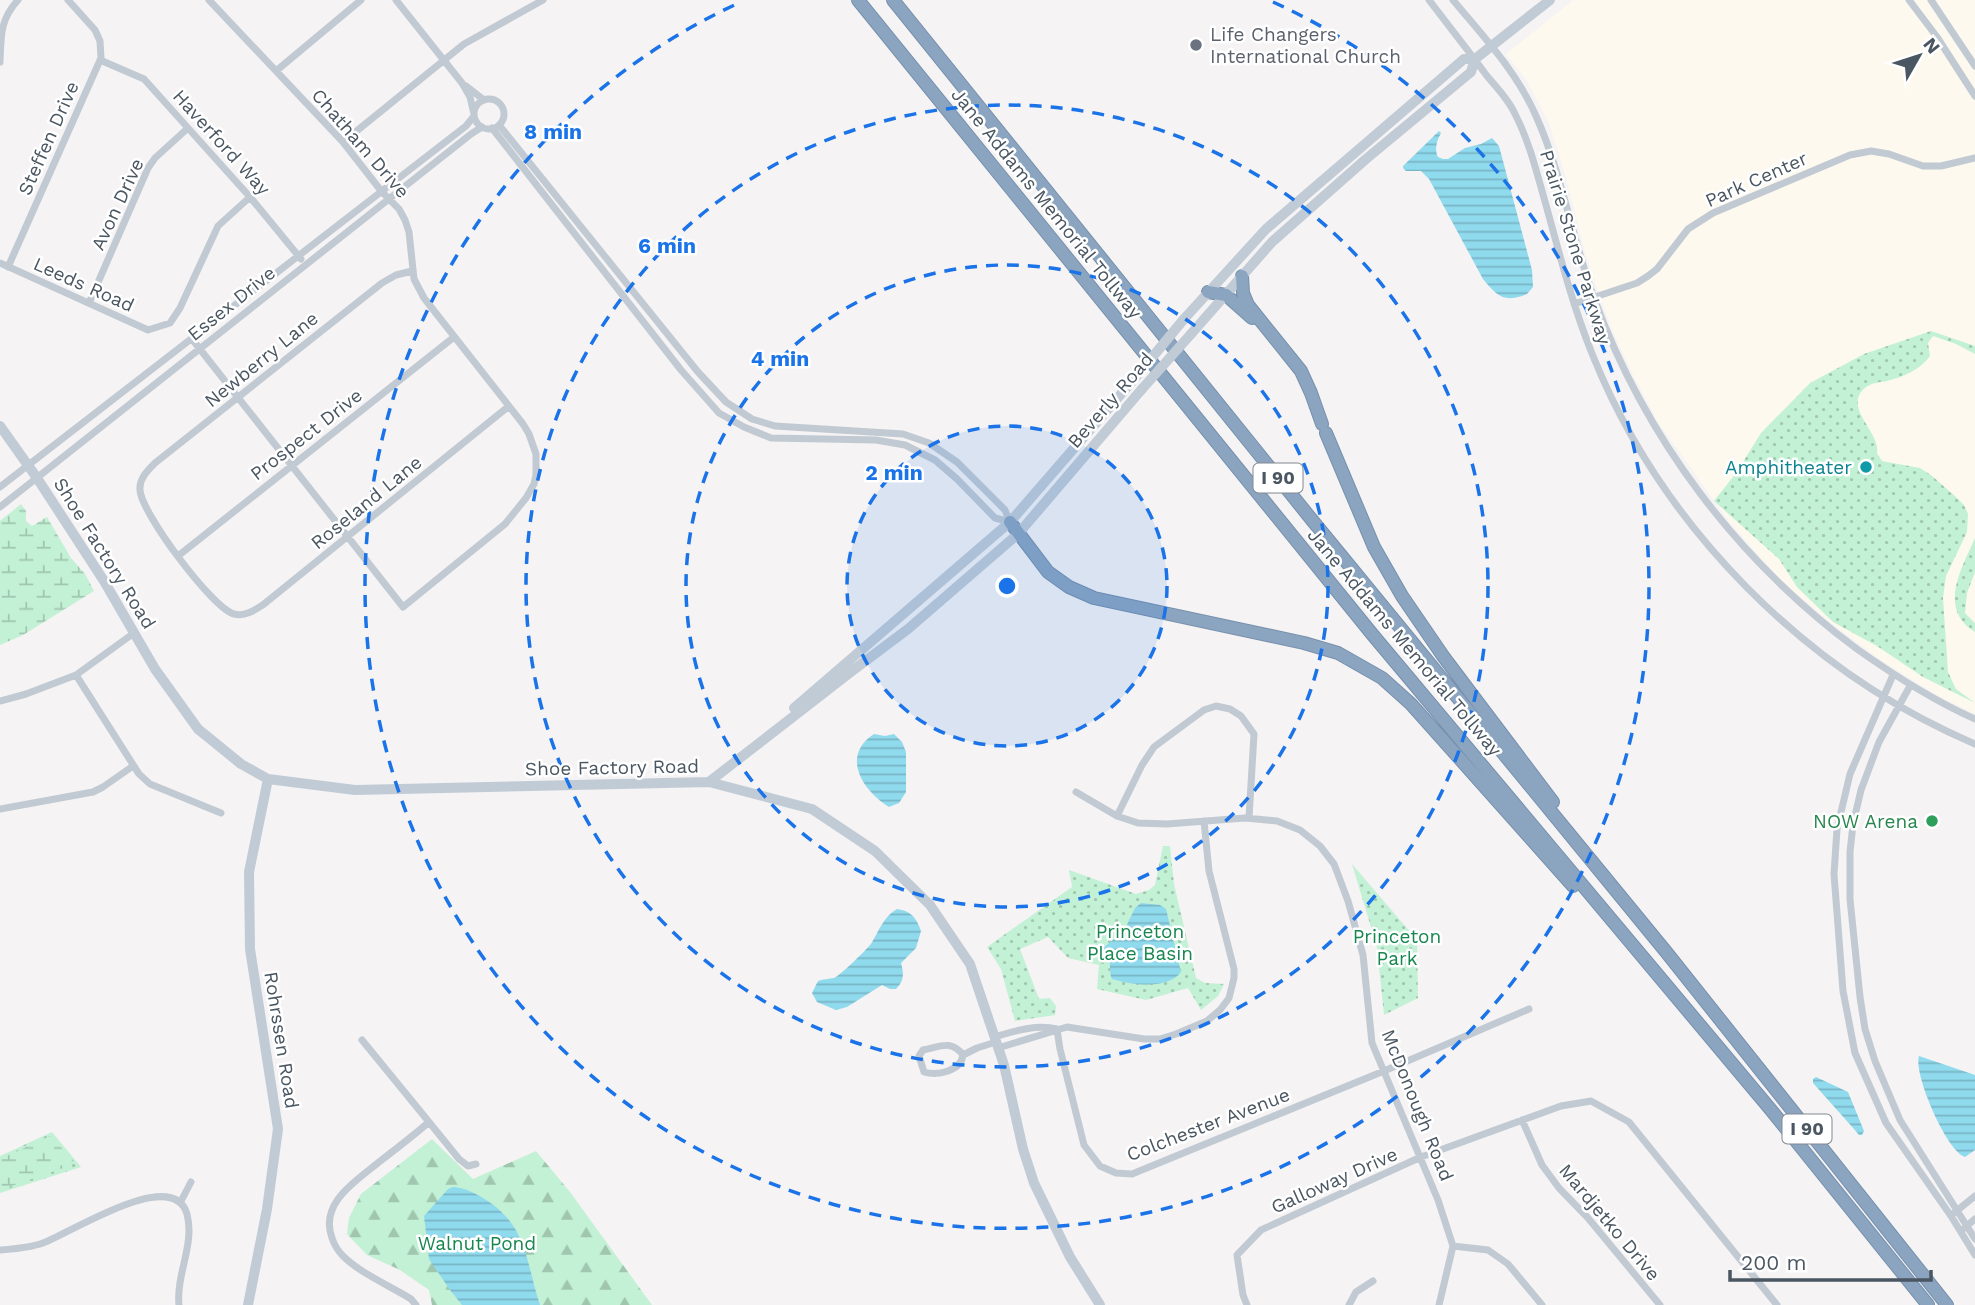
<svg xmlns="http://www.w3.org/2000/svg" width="1975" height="1305" viewBox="0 0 1975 1305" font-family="'Work Sans',sans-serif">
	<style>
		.commercial { fill: #fdf9ef }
		.grass { fill: url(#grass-dots) }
		.forest { fill: url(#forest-firs) }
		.wetland { fill: url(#wetland-marsh) }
		.water { fill: url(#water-rules) }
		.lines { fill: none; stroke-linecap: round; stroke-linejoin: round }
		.highway-casing { stroke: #7690ad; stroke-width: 14 }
		.street { stroke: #c1cad2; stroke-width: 7 }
		.secondary { stroke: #c1cbd6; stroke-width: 10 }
		.highway { stroke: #8ba5c1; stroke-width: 12 }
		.secondary-bridge { stroke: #c1cbd6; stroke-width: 10 }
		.ring { fill: none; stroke: #1a73e8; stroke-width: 3.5; stroke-dasharray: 12 9 }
		.worship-dot { fill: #6b7280; stroke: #fff; stroke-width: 2.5 }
		.culture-dot { fill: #0f9aa8; stroke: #fff; stroke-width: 2.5 }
		.leisure-dot { fill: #2e9e5b; stroke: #fff; stroke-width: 2.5 }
		.labels { text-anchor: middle; stroke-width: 5; stroke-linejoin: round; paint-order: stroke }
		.shield { fill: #fff; stroke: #808990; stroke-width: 2 }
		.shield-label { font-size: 18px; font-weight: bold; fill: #4a5661 }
		.worship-label { font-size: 19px; fill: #5b616d; stroke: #fff; text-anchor: start }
		.street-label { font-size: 19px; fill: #4a5661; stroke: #fff }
		.culture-label { font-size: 19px; fill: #0d838f; stroke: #fff; text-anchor: end }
		.leisure-label { font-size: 19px; fill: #27864d; stroke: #fff; text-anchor: end }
		.park-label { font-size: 19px; fill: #17864f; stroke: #fff }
		.centre { fill: #1a73e8; stroke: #fff; stroke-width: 3.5 }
		.ring-label { font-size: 21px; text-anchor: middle; font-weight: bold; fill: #1a73e8; stroke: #fff; stroke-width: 5; stroke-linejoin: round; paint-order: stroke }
	</style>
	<defs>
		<pattern id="grass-dots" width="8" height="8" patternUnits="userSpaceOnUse" patternTransform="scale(1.75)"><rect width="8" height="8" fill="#c3f1d5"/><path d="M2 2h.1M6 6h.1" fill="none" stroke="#a0c6b0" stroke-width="1.8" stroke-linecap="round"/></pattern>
		<pattern id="forest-firs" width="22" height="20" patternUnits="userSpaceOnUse" patternTransform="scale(1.75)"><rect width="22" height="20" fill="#c3f1d5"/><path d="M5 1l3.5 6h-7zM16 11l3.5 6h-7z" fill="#a0c6b0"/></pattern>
		<pattern id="wetland-marsh" width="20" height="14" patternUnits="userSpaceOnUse" patternTransform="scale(1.75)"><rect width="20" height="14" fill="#c3f1d5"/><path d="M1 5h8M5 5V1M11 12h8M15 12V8" fill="none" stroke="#a0c6b0"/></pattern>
		<pattern id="water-rules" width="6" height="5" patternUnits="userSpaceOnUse" patternTransform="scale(1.75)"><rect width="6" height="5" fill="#90daee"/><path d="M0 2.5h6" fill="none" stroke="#78b4c4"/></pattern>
	</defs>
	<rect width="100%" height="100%" fill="#f5f3f3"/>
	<path class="commercial" d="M1573,0H1975V714L1937,695L1882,661L1830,622L1781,580L1730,523L1658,422L1634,377L1612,330L1586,256L1566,178L1549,123L1527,81L1506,54Z"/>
	<path class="grass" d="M1931,331L1975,346V354L1956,344L1933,336L1928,343L1930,356C1920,370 1903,377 1887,381C1880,382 1872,383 1866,387C1841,407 1881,432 1877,453L1882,461L1920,468L1931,475L1956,497L1964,505L1968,514L1967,532L1946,576L1943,598L1948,672L1956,689L1975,703L1923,677L1877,646L1833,622L1797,587L1779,559L1714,501L1736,473L1761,433L1810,383L1864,354Z
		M1975,538V572L1967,593L1965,613L1975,623V632C1937,609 1962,568 1975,538Z
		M1163,846H1170L1174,884L1196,978L1205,983L1224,984L1218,996L1201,1010L1188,988L1146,1000L1097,989L1099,965L1068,958L1048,937L1020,949L1039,999L1050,998L1056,1006L1055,1015L1015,1021L1001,969L987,947L1072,887L1069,870L1136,894L1149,890L1155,885Z
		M1352,864L1417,940L1418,998L1384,1015L1377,947Z
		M52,1132L81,1167L0,1193V1156Z"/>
	<path class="forest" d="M432,1139L473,1179L536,1151L570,1192L652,1305H432L429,1290L400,1270L367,1255L347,1234L349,1218L361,1194Z"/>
	<path class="wetland" d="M21,504L26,511V521L32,526L47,517L71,558L85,574L94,591L23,635L0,645V521Z
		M50,1136L74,1161L72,1165L0,1190V1159Z"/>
	<path class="water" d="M1439,131L1441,133C1437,140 1434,149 1438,157L1443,159H1448L1465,148L1481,144L1492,138L1499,146L1532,270L1533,287L1527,294C1504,303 1498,297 1483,279L1429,179L1421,171H1406L1403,168V166Z
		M874,734L885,736L894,734L902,742L906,752V792L899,803L889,807C863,791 840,756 874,734Z
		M1141,903L1160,905L1166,909L1181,972C1168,990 1131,985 1112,979C1109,973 1111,967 1109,961C1107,956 1104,953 1103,948L1124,931L1135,908Z
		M897,909C911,911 916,917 921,931L916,948L901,963C904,974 904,981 896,989H890L882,985L847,1007L836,1010L817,1002L812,993L818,981C823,979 829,979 834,978C841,975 866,950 871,944C879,931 883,917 897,909Z
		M1919,1056L1975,1075V1150L1965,1157C1947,1152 1913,1074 1919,1056Z
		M1816,1077L1848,1092L1864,1131L1862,1135H1859L1854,1129L1813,1083V1079Z
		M453,1187C465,1188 473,1192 483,1198C528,1225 525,1260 540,1305H462L450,1290L429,1259L424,1216L448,1189Z"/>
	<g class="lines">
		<g class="highway-casing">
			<path id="highway" d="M858,0L1372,634L1771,1110L1928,1305
				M893,0L1312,520L1667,953L1947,1305
				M1242,276L1243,293L1248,305L1301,371L1311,393L1322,424
				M1208,292L1226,295L1252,318
				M1326,433L1374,547L1402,596L1443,656L1553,802
				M1010,522L1048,572L1069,587L1094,598L1304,643L1338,653L1382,678L1411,704L1573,886"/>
		</g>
		<path class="street" d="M396,0L462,83L470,97L474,114
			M1429,0C1448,25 1468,50 1487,76C1497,88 1509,100 1515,114C1530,143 1537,174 1546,205C1560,256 1573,307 1593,356C1662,527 1806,672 1975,744
			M1453,0C1483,36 1517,72 1536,116C1562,174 1572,238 1594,298C1645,438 1737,560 1857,649C1895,676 1932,700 1975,719
			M1909,0L1937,37L1975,96
			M1931,0L1975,66
			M100,60L144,79L250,197L301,259
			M0,62C1,35 0,20 18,0
			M276,71L361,0
			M466,86L484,100
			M474 114a15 15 0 1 1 30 0a15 15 0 1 1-30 0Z
			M499,125L698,372L726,402L752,419L775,426L903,434L929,443L957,462L1005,510L1010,522
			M492,128L681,370L719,413L744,427L771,438L876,440L905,445L935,460L957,479L995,518L1010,522
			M343,142L464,44L543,0
			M0,263L148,330L170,323L180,308L218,226L250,197
			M8,267L101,58L100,41L95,30L68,0
			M412,271L396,275L382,283L155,463C147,471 139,479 140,490C141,513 213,609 234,614C245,617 255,610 264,604L509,406
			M89,303L148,168L155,158L188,128
			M1574,304L1637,283L1648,276L1657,269L1688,229L1713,213L1850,155L1871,151L1889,154L1923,166H1941L1975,158
			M192,339L403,607L505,524L526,498L534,484L536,475V454L529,434L523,424L424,298L414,279L409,232L405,220L399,209L382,192L343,142L209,0
			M0,487L466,126L474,116
			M0,507L471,134L482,127
			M178,556L454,337
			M76,675L139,774L150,784L221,813
			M1893,675L1850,774L1837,829L1834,874L1843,991L1855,1053L1886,1123L1951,1216L1975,1255
			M1910,686L1879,742L1861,790L1853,824L1850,852V899L1860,997L1865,1029L1875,1061L1900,1120L1975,1239
			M0,701L26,694L76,675L134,633
			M1076,792L1117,816L1138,823L1167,824L1245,818L1277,821L1300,830L1320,846L1334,864L1348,901L1363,955L1372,1043L1438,1200L1453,1246L1439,1305
			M0,809L93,792L103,787L133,766
			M1117,816L1142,765L1154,747L1204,710L1216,706L1230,709L1241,716L1254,734L1249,818
			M1057,1030L1060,1049L1084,1145L1100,1166L1116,1173L1132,1174L1384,1071L1529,1009
			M994,1037C1015,1031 1036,1024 1057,1029
			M362,1040L429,1122C413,1136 396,1149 379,1162C356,1181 319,1203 332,1238C334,1244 338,1251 343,1256C360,1273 390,1286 411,1299L416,1305
			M998,1048L1067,1027L1144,1039H1160L1176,1034L1207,1021L1220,1010L1229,998L1234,978V969L1209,871L1204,821
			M963,1055C951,1039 940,1047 923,1050L919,1056L924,1072C938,1076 961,1071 963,1055L977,1048L996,1042
			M1522,1120L1542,1165L1559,1188L1588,1218L1660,1305
			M429,1122L459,1159L468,1166L476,1164
			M180,1203L191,1182
			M1954,1213L1975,1196
			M1963,1229L1975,1219
			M1453,1246L1488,1250L1508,1264L1542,1305
			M0,1250C14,1249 29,1248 43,1243C69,1234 173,1165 187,1214C195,1245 176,1274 179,1305
			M1247,1305L1243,1295L1237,1255L1261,1230L1421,1157L1561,1106L1591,1101L1629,1122L1777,1305
			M1349,1305L1356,1292L1373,1281"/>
		<path class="secondary" d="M1184,319L1266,229L1464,59H1475L1550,0
			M1191,334L1272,242L1366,159L1471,72L1475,59
			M0,426L37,478L104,581L155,669L198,729L241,764L268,779L355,790L709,782L812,809L875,851L930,905L970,964L1004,1065L1023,1149L1034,1183L1070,1257L1100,1305
			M794,708L1010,522L1135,378
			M709,782L852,671L908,629L1018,534L1142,389
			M248,1305L267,1209L278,1129L250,949L249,872L268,779"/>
		<use href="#highway" class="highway"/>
		<path class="secondary-bridge" d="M1135,378L1184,319
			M1142,389L1191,334"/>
	</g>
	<circle cx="1007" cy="586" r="160" fill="#1a73e8" fill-opacity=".12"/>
	<g class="ring">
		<circle cx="1007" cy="586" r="160"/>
		<circle cx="1007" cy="586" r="321"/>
		<circle cx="1007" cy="586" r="481"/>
		<path d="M1273 2A642 642 0 1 1 741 2"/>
	</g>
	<circle class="worship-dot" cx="1196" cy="45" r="7"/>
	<circle class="culture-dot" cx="1866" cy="467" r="7"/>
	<circle class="leisure-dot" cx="1932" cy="821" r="7"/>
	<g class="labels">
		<g class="shield">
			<rect x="1253.5" y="463.5" width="49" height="29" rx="5"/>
			<rect x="1782.5" y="1114.5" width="49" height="29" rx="5"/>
		</g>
		<g class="shield-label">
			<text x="1278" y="484">I 90</text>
			<text x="1807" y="1135">I 90</text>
		</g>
		<g class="worship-label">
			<text x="1210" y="41">Life Changers<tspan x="1210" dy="22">International Church</tspan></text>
		</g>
		<g class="street-label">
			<text transform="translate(48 138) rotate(-66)" y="7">Steffen Drive</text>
			<text transform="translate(222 142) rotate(48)" y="7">Haverford Way</text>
			<text transform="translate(361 143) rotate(49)" y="7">Chatham Drive</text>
			<text transform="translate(1756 179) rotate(-24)" y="7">Park Center</text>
			<text transform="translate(1047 203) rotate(51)" y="7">Jane Addams Memorial Tollway</text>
			<text transform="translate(117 204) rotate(-65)" y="7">Avon Drive</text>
			<text transform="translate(1576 247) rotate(73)" y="7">Prairie Stone Parkway</text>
			<text transform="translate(84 284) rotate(24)" y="7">Leeds Road</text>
			<text transform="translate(231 303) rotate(-39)" y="7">Essex Drive</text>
			<text transform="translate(261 359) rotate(-39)" y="7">Newberry Lane</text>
			<text transform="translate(1110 400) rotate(-49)" y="7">Beverly Road</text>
			<text transform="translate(306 434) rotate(-38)" y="7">Prospect Drive</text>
			<text transform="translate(366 502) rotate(-39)" y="7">Roseland Lane</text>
			<text transform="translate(105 553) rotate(58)" y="7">Shoe Factory Road</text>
			<text transform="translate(1405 642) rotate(50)" y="7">Jane Addams Memorial Tollway</text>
			<text transform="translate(612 767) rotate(-1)" y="7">Shoe Factory Road</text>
			<text transform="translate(282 1040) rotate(81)" y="7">Rohrssen Road</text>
			<text transform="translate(1418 1105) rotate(68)" y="7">McDonough Road</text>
			<text transform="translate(1208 1124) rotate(-21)" y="7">Colchester Avenue</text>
			<text transform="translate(1334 1180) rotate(-24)" y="7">Galloway Drive</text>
			<text transform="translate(1610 1222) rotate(50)" y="7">Mardjetko Drive</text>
		</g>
		<g class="culture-label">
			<text x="1852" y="474">Amphitheater</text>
		</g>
		<g class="leisure-label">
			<text x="1918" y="828">NOW Arena</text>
		</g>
		<g class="park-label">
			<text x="1140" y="938">Princeton<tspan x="1140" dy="22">Place Basin</tspan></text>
			<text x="1397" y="943">Princeton<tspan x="1397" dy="22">Park</tspan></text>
			<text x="477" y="1250">Walnut Pond</text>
		</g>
	</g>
	<circle cx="1007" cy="586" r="10" class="centre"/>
	<g class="ring-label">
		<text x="553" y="139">8 min</text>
		<text x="667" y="253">6 min</text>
		<text x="780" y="366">4 min</text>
		<text x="894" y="480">2 min</text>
	</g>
	<g transform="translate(1919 56) rotate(51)" stroke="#ffffff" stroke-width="5" paint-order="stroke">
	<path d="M0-5L12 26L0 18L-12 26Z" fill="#4a5661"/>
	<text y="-10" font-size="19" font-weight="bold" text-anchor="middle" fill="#4a5661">N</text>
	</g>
	<path d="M1730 1270v10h201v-10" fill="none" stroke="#4a5661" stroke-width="3.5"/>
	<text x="1741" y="1270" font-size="21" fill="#4a5661" stroke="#ffffff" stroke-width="5" paint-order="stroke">200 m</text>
</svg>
